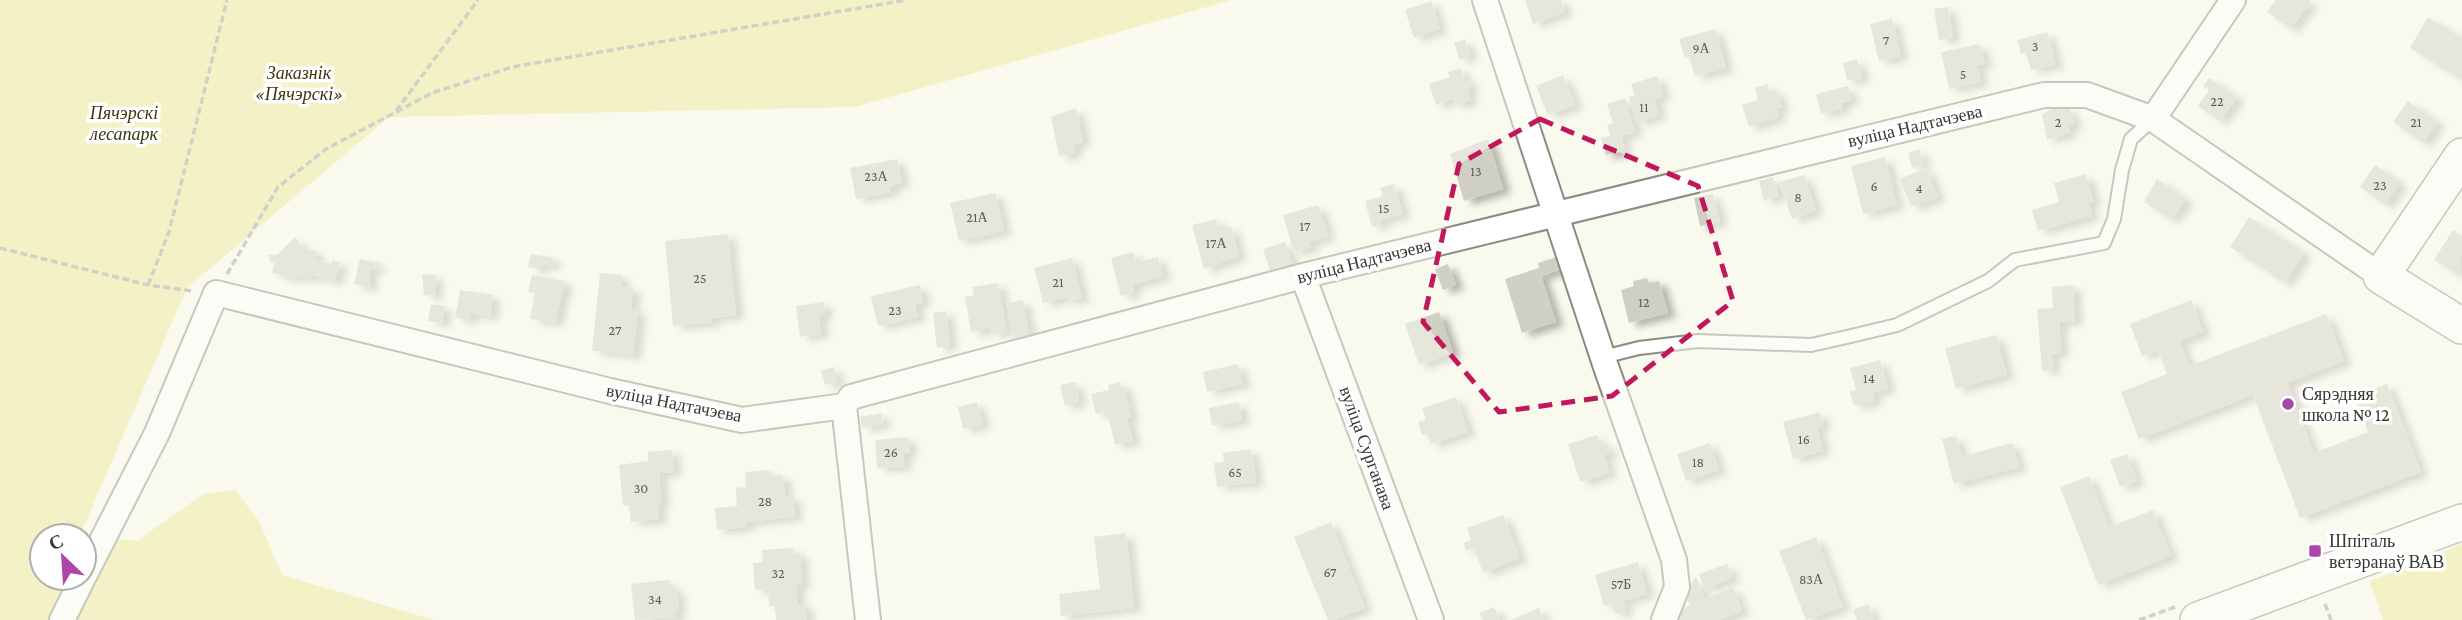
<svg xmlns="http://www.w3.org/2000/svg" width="2462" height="620" viewBox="0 0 2462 620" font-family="'Crimson Pro',serif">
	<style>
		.green { fill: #eae896; fill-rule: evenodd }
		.building { fill: #cfcfc4; filter: url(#shadow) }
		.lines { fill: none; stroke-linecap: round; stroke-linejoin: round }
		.lane-casing { stroke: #8b8c82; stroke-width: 16 }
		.street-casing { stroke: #8b8c82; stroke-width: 28 }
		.secondary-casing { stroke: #8b8c82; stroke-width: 38 }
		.path { stroke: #a0a099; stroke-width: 3.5; stroke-dasharray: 7 3.5; stroke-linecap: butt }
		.lane { stroke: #fff; stroke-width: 12 }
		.street { stroke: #fff; stroke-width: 24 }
		.secondary { stroke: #fff; stroke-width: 35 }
		.marked { fill: none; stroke: #c2185b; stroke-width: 5; stroke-dasharray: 14 9; stroke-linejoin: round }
		.poi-dot { fill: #ae46a9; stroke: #fff; stroke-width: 2.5 }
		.labels { text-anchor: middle; stroke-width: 7; stroke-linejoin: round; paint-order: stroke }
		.number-label { font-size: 14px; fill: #5d5d57 }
		.park-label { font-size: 18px; font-style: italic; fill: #39370d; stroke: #fff }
		.street-label { font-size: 18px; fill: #373733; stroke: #fff }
		.poi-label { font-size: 18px; fill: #373733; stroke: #fff; text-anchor: start }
	</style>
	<defs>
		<filter id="shadow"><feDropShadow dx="8" dy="4.5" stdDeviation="3.5" flood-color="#0004"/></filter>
	</defs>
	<rect width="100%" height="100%" fill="#f9f9ee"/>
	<path class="green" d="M0,0H1231L855,107L389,117L187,288L80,535L137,541L203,494L235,490L259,521L282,575L434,620H0ZM42,536H84V578H42Z
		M2462,544V620H2383L2370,581Z"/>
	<path class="building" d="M1525,0H1561L1565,12L1533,24Z
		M2276,0H2310L2311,1L2291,29L2267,12Z
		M1431,1L1440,29L1414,38L1405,10Z
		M1948,7L1953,38L1939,40L1934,9Z
		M2428,17L2462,38V80L2410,48Z
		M1892,19L1901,56L1879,61L1870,24Z
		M1715,29L1726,68L1695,76L1689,57L1685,58L1679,39Z
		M2047,32L2056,64L2031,70L2026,52L2021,54L2017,40Z
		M1465,39L1470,56L1460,60L1454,43Z
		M1980,44L1985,64L1977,65L1981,82L1949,89L1941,52Z
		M1857,59L1862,78L1847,81L1843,63Z
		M1461,68L1465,82L1470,80L1472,86L1467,88L1471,100L1456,105L1454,99L1436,105L1429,84L1450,77L1448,72Z
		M1563,75L1575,105L1548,115L1536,86Z
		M1657,76L1663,96L1654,99L1659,115L1637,122L1629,97L1635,95L1631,84Z
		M2209,78L2237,97L2220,121L2198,106L2209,90L2203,86Z
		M1767,84L1770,92L1776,90L1782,107L1776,108L1779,117L1749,127L1742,105L1758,100L1755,88Z
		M1848,86L1851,100L1841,103L1842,109L1821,114L1816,94Z
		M1625,98L1635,132L1621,136L1625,150L1606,155L1601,138L1610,136L1607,125L1613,123L1607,104Z
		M2408,101L2438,122L2423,143L2393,122Z
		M2058,106L2059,110L2069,107L2074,124L2068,126L2070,132L2047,140L2042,114Z
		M1076,108L1083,142L1073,145L1075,153L1059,156L1051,117Z
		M1488,139L1503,189L1464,201L1450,154Z
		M1919,149L1924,164L1912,168L1908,153Z
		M1885,157L1897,205L1863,214L1851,166Z
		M897,159L902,183L890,186L891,192L856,199L850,168Z
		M2375,165L2400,183L2385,205L2360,187Z
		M1926,168L1938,197L1911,207L1900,179Z
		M2086,174L2093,201L2088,203L2092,216L2038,231L2032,210L2059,202L2054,183Z
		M1804,175L1816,211L1792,219L1780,182Z
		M1773,177L1779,196L1764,201L1759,181Z
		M2157,179L2186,199L2171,220L2144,202Z
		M1394,184L1403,214L1380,220L1381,224L1372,227L1365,201L1383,196L1380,188Z
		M995,193L1004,231L959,241L950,203Z
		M1713,194L1720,222L1700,226L1694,198Z
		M1318,205L1328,236L1309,242L1311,247L1294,252L1283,215Z
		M2249,217L2304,253L2285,283L2230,247Z
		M1216,219L1219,230L1231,226L1239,256L1204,269L1192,225Z
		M2453,230L2462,236L2460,276L2434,260Z
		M728,234L736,315L711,318L712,322L673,326L665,241Z
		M295,237L303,248L316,251L314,260L331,264L332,260L340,262L335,281L311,275L310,279L297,276L296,279L272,273L274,263L270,262L269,255H277Z
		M1285,242L1292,263L1270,270L1263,249Z
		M1133,252L1136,263L1158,257L1163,276L1132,285L1134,293L1121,296L1111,258Z
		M531,254L554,258L552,266L542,264L541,269L528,267Z
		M1560,256L1564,268L1541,276L1556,322L1522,333L1505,279L1539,268L1538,263Z
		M1072,258L1082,298L1068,301L1067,297L1043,303L1034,268Z
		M360,259L379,263L377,269L370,267L369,288L354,284Z
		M1448,264L1456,285L1443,290L1435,269Z
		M600,273L622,275L621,286L633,288L631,309L638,310L633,355L592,351Z
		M422,274L436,275L434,296L424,295Z
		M532,275L565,281L555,323L530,319L535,293L528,292Z
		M1647,278L1649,283L1659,281L1668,313L1629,323L1621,290L1634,286L1633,281Z
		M998,283L1007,332L992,334L991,328L971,332L965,297L974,295L972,287Z
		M920,285L923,302L915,304L918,317L878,326L871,296Z
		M2073,285L2075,321L2059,322L2061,353L2051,354L2053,370L2042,371L2037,309L2053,308L2052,287Z
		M460,290L493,295L490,317L471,313L470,320L455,318Z
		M1023,300L1029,335L1013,338L1007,303Z
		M2191,300L2203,332L2180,341L2189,366L2326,314L2344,361L2287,383L2314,453L2368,432L2355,396L2387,384L2421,472L2300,518L2253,395L2139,439L2121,392L2167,374L2158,350L2142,356L2130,324Z
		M824,302L825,314L819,315L821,334L800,337L796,306Z
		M431,304L444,306L442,323L428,321Z
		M946,311L950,346L937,348L933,313Z
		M1439,312L1453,353L1419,365L1405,324Z
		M1996,335L2007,375L1956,389L1945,348Z
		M1880,360L1888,388L1872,393L1874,401L1854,406L1850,392L1856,390L1850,368Z
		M1238,364L1243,384L1207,392L1203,372Z
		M834,367L837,382L825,385L821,370Z
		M1075,382L1079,402L1065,406L1060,385Z
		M1120,382L1121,387L1124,386L1131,417L1127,418L1133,441L1115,445L1107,411L1096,414L1091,394L1109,390L1108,385Z
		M1456,397L1468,432L1431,444L1428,434L1422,435L1418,422L1426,420L1422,408Z
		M977,402L983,425L963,429L958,407Z
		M1239,402L1242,420L1212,426L1209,408Z
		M1820,412L1823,426L1817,428L1823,451L1793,459L1783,422Z
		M881,413L883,424L862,428L860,417Z
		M1597,435L1601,446L1608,444L1610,452L1604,455L1609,473L1580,482L1568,444Z
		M1956,436L1962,456L2012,443L2019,467L1954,484L1942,439Z
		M908,437L910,452L903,453L904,466L877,468L875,440Z
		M1710,443L1719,470L1686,481L1677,454Z
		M1251,449L1256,482L1217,487L1214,463L1224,462L1223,453Z
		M672,450L674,472L659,473L662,503H658L659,519L631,522L629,505H623L619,465L648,461V452Z
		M2127,454L2137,481L2120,487L2110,460Z
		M769,470V476L783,475L785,497L793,496L795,517L745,522L746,527L717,530L715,508L737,506L736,488L746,487L745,472Z
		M2089,476L2109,527L2153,510L2171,556L2098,585L2060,487Z
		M1503,515L1520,558L1483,573L1474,548L1466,551L1463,543L1471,540L1467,528Z
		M1331,522L1365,608L1334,620H1328L1294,537Z
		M1126,533L1134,608L1061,616L1059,594L1100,589L1094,537Z
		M1816,537L1843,607L1806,620L1779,551Z
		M793,548L794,554L800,553L802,584L796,585L798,604H805L807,620H776L775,606H769L768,589L755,590L753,563L763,562L762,550Z
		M1638,562L1647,594L1623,601L1626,611L1615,614L1612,604L1604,606L1595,575Z
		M1727,564L1732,578L1704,589L1699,574Z
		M1696,576L1704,599L1733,587L1742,611L1719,620H1675L1672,612L1690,605L1687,600L1691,583Z
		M669,580L670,589L676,588L679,610H676V618L635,620L631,584Z
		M1868,604L1874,620H1857L1853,610Z
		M1494,607L1500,620H1483L1479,613Z
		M1539,608L1544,620H1511Z"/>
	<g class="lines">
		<g class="lane-casing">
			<path id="lane" d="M1603,357L1639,348L1698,341L1811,345L1851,336L1897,325L1988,281L2015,260L2104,243L2114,219L2122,170L2131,139L2153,119"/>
		</g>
		<g class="street-casing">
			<path id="street" d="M1485,0L1605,364L1674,560L1677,587L1664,620
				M2153,119L2233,0
				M1303,276L1431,620
				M844,406L868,620
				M84,576L157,433L216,293L610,391L742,420L844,406L851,397L1303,276L2044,95H2087L2153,119L2381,276
				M62,620L83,578"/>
		</g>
		<g class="secondary-casing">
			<path id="secondary" d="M2462,156L2381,276L2462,326
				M2198,620L2462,522"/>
		</g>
		<path class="path" d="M396,111L478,0
			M0,248L148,285L192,291
			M227,274L278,187L326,149L432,93L512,67L906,0
			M148,285L169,232L227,0
			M2325,604L2331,620
			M2139,620L2175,607"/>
		<use href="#lane" class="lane"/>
		<use href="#street" class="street"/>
		<use href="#secondary" class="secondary"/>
	</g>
	<path d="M0 0H2462V620H0ZM1540,119L1698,186L1733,301L1612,396L1499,412L1423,322L1459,164Z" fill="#f9f9ee" fill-opacity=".55" fill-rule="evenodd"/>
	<path class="marked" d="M1540,119L1698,186L1733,301L1612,396L1499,412L1423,322L1459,164Z"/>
	<g class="poi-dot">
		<circle cx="2288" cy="404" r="7"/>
		<rect x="2308" y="544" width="14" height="14" rx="3.5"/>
	</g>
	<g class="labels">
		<g class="number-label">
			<text x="1886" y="45">7</text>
			<text x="2035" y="51">3</text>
			<text x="1701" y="53">9А</text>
			<text x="1963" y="79">5</text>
			<text x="2217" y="106">22</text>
			<text x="1644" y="112">11</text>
			<text x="2058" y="127">2</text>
			<text x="2416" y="127">21</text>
			<text x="1476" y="176">13</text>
			<text x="876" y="181">23А</text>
			<text x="2380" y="190">23</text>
			<text x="1874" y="191">6</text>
			<text x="1919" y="193">4</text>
			<text x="1798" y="202">8</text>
			<text x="1384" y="213">15</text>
			<text x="977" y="222">21А</text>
			<text x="1305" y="231">17</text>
			<text x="1216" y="248">17А</text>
			<text x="700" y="283">25</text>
			<text x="1058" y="287">21</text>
			<text x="1644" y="307">12</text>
			<text x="895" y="315">23</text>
			<text x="615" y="335">27</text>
			<text x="1869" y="383">14</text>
			<text x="1804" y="444">16</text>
			<text x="891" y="457">26</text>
			<text x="1698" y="467">18</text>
			<text x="1235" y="477">65</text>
			<text x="641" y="493">30</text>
			<text x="765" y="506">28</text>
			<text x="1330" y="577">67</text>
			<text x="778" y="578">32</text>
			<text x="1811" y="584">83А</text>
			<text x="1621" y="589">57Б</text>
			<text x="655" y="604">34</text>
		</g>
		<g class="park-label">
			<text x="299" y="79">Заказнік<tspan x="299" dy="21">«Пячэрскі»</tspan></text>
			<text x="124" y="119">Пячэрскі<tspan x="124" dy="21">лесапарк</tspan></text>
		</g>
		<g class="street-label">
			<text transform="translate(1915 126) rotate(-13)" y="6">вуліца Надтачэева</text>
			<text transform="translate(1364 261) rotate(-14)" y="6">вуліца Надтачэева</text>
			<text transform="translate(674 403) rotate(11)" y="6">вуліца Надтачэева</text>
			<text transform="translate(1367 448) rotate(70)" y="6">вуліца Сурганава</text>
		</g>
		<g class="poi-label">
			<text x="2302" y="400">Сярэдняя<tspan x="2302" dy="21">школа № 12</tspan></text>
			<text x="2329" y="547">Шпіталь<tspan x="2329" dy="21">ветэранаў ВАВ</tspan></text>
		</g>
	</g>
	<g transform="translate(63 557) rotate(335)"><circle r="33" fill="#ffffff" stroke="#afafad" stroke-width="2"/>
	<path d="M0-5L12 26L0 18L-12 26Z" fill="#ae46a9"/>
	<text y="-10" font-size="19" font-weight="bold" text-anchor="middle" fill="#373733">С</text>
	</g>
</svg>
